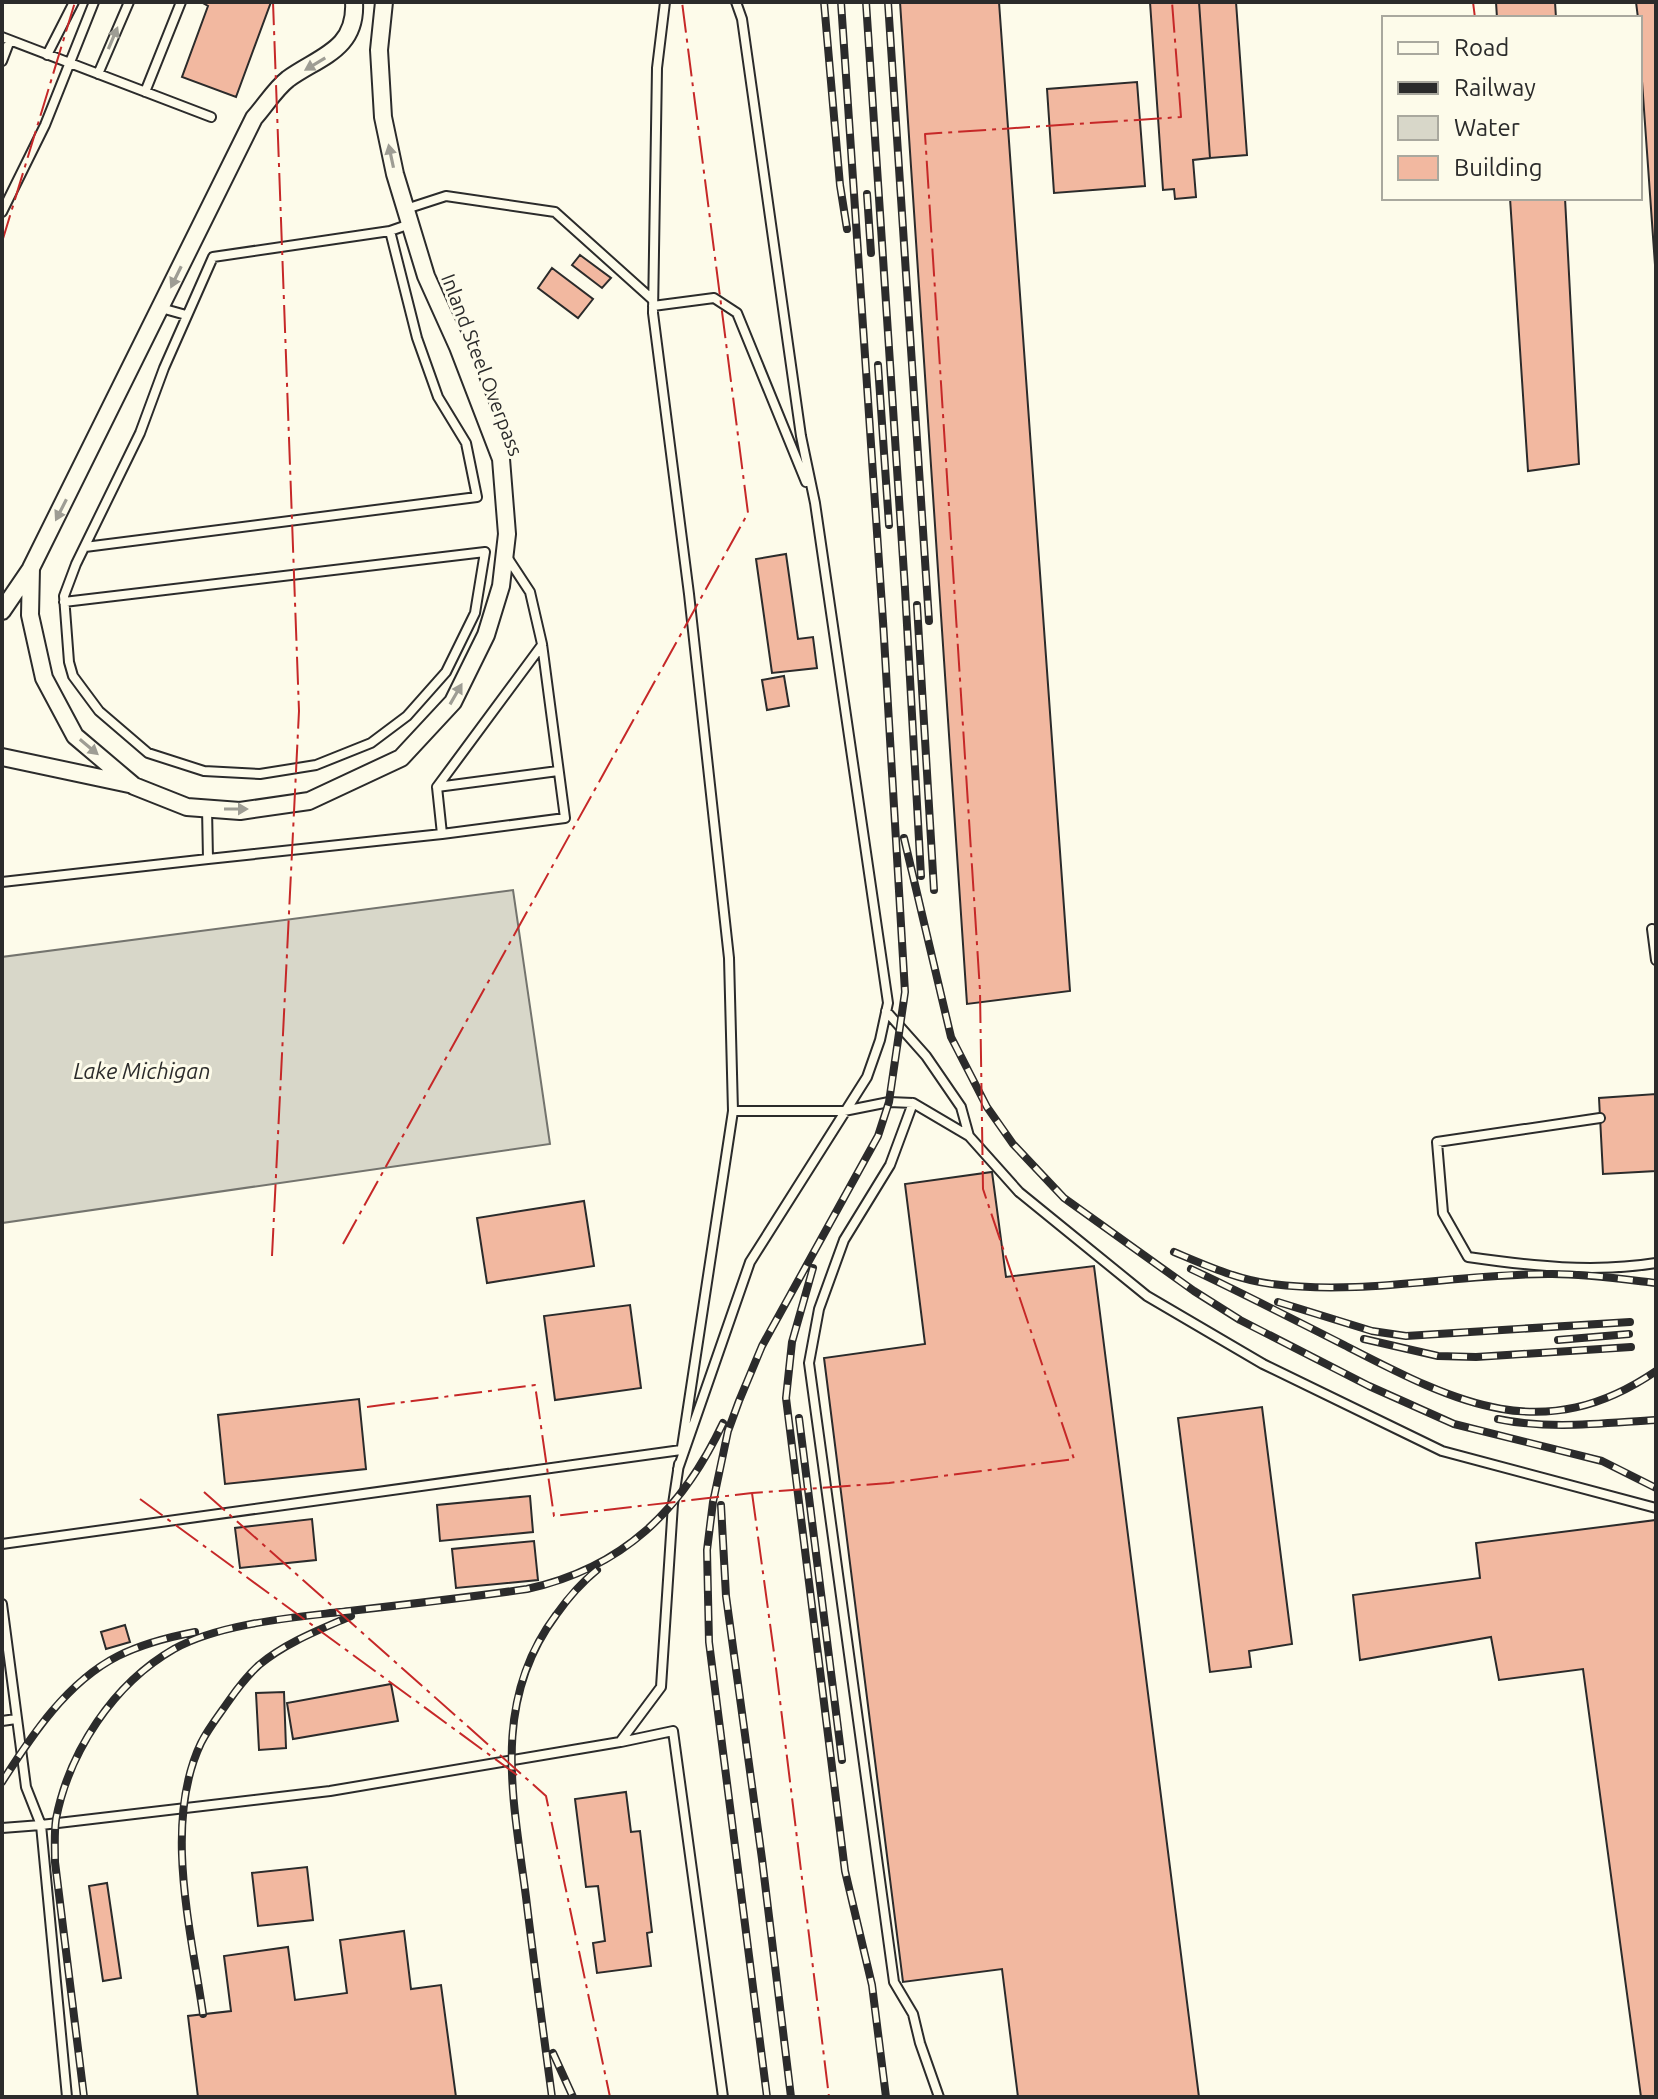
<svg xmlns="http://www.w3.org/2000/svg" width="1658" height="2099" viewBox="0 0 1658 2099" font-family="Ubuntu,sans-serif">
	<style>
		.water { fill: #d8d7c9; stroke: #74746e; stroke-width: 2 }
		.building { fill: #f2b8a0; stroke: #2b2b2b; stroke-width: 2 }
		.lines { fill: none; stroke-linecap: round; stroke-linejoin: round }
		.service-casing { stroke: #2b2b2b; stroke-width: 12 }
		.minor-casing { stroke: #2b2b2b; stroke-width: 20 }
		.service { stroke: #fdfbea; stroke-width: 8 }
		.minor { stroke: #fdfbea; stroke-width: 16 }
		.rail-casing { stroke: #2b2b2b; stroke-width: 8 }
		.rail { stroke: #fdfbea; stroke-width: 5; stroke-dasharray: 15; stroke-linecap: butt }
		.power { stroke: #c62828; stroke-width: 2; stroke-dasharray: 28 6 4 6; stroke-linecap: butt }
		.oneway { fill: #9e9d94 }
		.labels { text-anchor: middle; stroke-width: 6; stroke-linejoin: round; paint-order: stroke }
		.street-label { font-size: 20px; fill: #2b2b2b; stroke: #fdfbea }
		.water-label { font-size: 22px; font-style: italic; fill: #2b2b2b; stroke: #fdfbea }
	</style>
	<rect width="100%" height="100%" fill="#fdfbea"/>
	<path class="water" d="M513,890L550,1144L2,1223V957Z"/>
	<path class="building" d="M201,2H271L236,97L182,77L208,6Z
		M900,2H999L1070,991L967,1004Z
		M1150,2H1199L1210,158L1193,160L1196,197L1175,199L1174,189L1163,190Z
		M1199,2H1236L1247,155L1210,158Z
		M1496,2H1555L1556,18H1497Z
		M1636,2H1656V279L1640,53V18H1638Z
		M1137,82L1145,186L1054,193L1047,89Z
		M1510,198H1565L1579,464L1528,471Z
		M580,255L611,278L602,288L572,265Z
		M552,268L593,299L578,318L538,288Z
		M786,554L798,639L813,637L817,668L772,673L756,559Z
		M784,676L789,706L767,710L762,680Z
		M1656,1094V1171L1603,1174L1599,1098Z
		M992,1172L1006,1277L1094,1266L1199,2097H1018L1002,1969L903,1982L824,1358L925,1344L905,1184Z
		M584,1201L594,1266L487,1283L477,1218Z
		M630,1305L641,1388L555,1400L544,1316Z
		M359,1399L366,1469L225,1484L218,1415Z
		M1262,1407L1292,1644L1249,1651L1251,1667L1210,1672L1178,1418Z
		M530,1496L533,1532L440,1541L437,1505Z
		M312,1519L316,1560L240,1568L235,1528Z
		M1656,1520V2097H1641L1583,1669L1499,1680L1491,1637L1360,1660L1353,1595L1480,1578L1476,1543Z
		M534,1541L538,1580L456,1588L452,1549Z
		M125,1625L130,1642L106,1649L101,1632Z
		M391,1684L398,1721L293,1739L287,1703Z
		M284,1692L286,1748L259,1750L256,1693Z
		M626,1792L631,1832L640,1831L652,1932L647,1933L651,1966L597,1973L593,1943L605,1941L598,1886L586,1887L575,1799Z
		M307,1867L313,1920L258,1926L252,1873Z
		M107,1883L121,1978L103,1981L89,1886Z
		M404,1931L411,1989L441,1985L456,2097H198L188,2016L231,2011L224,1956L288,1947L295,2000L347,1993L340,1940Z"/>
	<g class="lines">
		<g class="service-casing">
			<path id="service" d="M665,2L657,68L653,313L689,594L729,958L733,1111H844L889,1102L913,1103L969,1136L1019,1192L1147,1296L1263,1364L1442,1451L1656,1508
				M2,37L211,117
				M47,55L74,2
				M2,61L10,40
				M98,74L129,2
				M145,92L181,2
				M406,209L446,196L555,212L653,300
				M2,212L45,125L94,2
				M653,306L714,298L737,313L806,482
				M161,308L186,315
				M85,547L477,497L466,443L438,397L417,338L390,231
				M64,602L485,552L475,613L446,672L407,716L371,743L316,765L260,774L204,771L148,753L99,711L73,676L69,662L64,596L76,564L140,433L164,368L213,257L390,231L410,224
				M437,787L542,645
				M207,808L208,859L442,834L565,818L542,644L530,592L507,557
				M442,834L437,787L558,771
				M2,882L208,859
				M1652,929L1656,960
				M886,1011L926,1056L961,1107L969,1136
				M913,1103L890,1165L844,1240L819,1309L809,1363L894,1982L913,2014L920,2043L939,2097
				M1600,1118L1437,1142L1443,1213L1468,1257C1530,1266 1594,1273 1656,1263
				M682,1447L733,1111
				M678,1469L750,1262L867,1077L880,1040L888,1003L815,503L801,436L742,19L736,2
				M2,1544L681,1450
				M2,1604L26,1787L41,1825L2,1828
				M2,1721L16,1719
				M621,1742L673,1731L723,2097
				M67,2097L41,1825L330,1791L620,1742L661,1687L673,1504L679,1464"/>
		</g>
		<g class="minor-casing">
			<path id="minor" d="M354,2C357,50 318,57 288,79C275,89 265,106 254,118L31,568L30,615L44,678L75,736L134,786L187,807L240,811L309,801L401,758L453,702L486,635L501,586L507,534L501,459L458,347L426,276L395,174L383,117L379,50L384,2
				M2,611L30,570
				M2,757L129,784"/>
		</g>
		<use href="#service" class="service"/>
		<use href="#minor" class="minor"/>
		<g class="rail-casing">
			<path id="rail" d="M824,2L840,185L847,229
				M866,2L905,589L921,876
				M888,2L929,621
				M867,194L871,253
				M878,365L889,525
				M917,605L934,890
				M904,838L951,1037L987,1107L1013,1144L1064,1198L1194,1291L1240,1320L1369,1386L1454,1424L1602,1461L1656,1488
				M1174,1252C1205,1265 1238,1280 1272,1284C1366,1296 1459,1273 1552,1274C1587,1274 1622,1279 1656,1283
				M813,1268L792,1342L786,1398L845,1871L872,1985L886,2097
				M1191,1269C1242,1293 1293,1319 1344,1345C1453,1401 1542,1449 1656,1371
				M1278,1302L1372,1331L1406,1336L1630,1322
				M1364,1339L1438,1356L1476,1357L1631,1347
				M1558,1340L1629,1334
				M799,1418L842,1760
				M1498,1419C1550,1430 1604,1423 1656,1420
				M721,1505L726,1596L762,1859L791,2097
				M2,1782C32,1735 67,1682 118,1656C142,1644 169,1637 195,1632
				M203,2014C191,1930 163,1823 201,1743C208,1729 219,1715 228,1702C237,1689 247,1676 259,1665C285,1643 319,1630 351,1616
				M553,2053L573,2097
				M84,2097L55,1862C55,1848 54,1833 56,1819C69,1752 113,1684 174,1649C219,1624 289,1618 340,1612C402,1605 465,1598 527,1589C623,1568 682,1510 723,1423
				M552,2097C543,2030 534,1964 526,1897C513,1797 491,1702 556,1615C568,1598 581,1583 597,1570
				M767,2097L709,1642L707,1550L713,1502L728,1431L739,1401L762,1346L878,1136L889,1102L905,992L883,621L841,2"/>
		</g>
		<use href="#rail" class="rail"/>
		<path class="power" d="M1473,2L1475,18
			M2,242L75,2
			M343,1244L748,513L682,2
			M272,1256L299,711L273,2
			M367,1407L535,1385L554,1516L752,1493L889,1483L1074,1459L983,1189L980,991L925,134L1181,117L1172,2
			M204,1492L546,1796L610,2097
			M752,1493L775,1660L829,2097
			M140,1499L517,1775"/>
	</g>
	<defs><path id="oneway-solid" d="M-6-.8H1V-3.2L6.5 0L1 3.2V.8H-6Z" transform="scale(2)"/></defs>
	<g class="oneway">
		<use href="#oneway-solid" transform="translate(113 38) rotate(-67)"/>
		<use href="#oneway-solid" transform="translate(315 64) rotate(149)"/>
		<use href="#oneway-solid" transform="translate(391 156) rotate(-102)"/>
		<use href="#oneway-solid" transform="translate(176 277) rotate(116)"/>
		<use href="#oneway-solid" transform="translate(61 510) rotate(117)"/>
		<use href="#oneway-solid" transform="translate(456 694) rotate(-60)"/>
		<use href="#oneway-solid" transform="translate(89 747) rotate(40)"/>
		<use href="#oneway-solid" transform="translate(236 809)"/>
	</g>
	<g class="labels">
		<g class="street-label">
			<text transform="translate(482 365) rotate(69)" y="7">Inland Steel Overpass</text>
		</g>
		<g class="water-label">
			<text x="142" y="1079">Lake Michigan</text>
		</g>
	</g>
	<rect width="1658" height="2099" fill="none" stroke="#2b2b2b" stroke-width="8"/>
	<rect x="1382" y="16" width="260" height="184" fill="#fdfbea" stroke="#a9a89e" stroke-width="2"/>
	<rect x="1398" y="42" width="40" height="12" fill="#fdfbea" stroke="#a9a89e" stroke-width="2"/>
	<text x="1454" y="56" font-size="24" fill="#2b2b2b">Road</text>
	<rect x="1398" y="82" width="40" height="12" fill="#2b2b2b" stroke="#a9a89e" stroke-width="2"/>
	<text x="1454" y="96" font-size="24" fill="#2b2b2b">Railway</text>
	<rect x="1398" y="116" width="40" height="24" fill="#d8d7c9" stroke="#a9a89e" stroke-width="2"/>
	<text x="1454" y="136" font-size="24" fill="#2b2b2b">Water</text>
	<rect x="1398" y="156" width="40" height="24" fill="#f2b8a0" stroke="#a9a89e" stroke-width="2"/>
	<text x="1454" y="176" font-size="24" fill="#2b2b2b">Building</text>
</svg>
